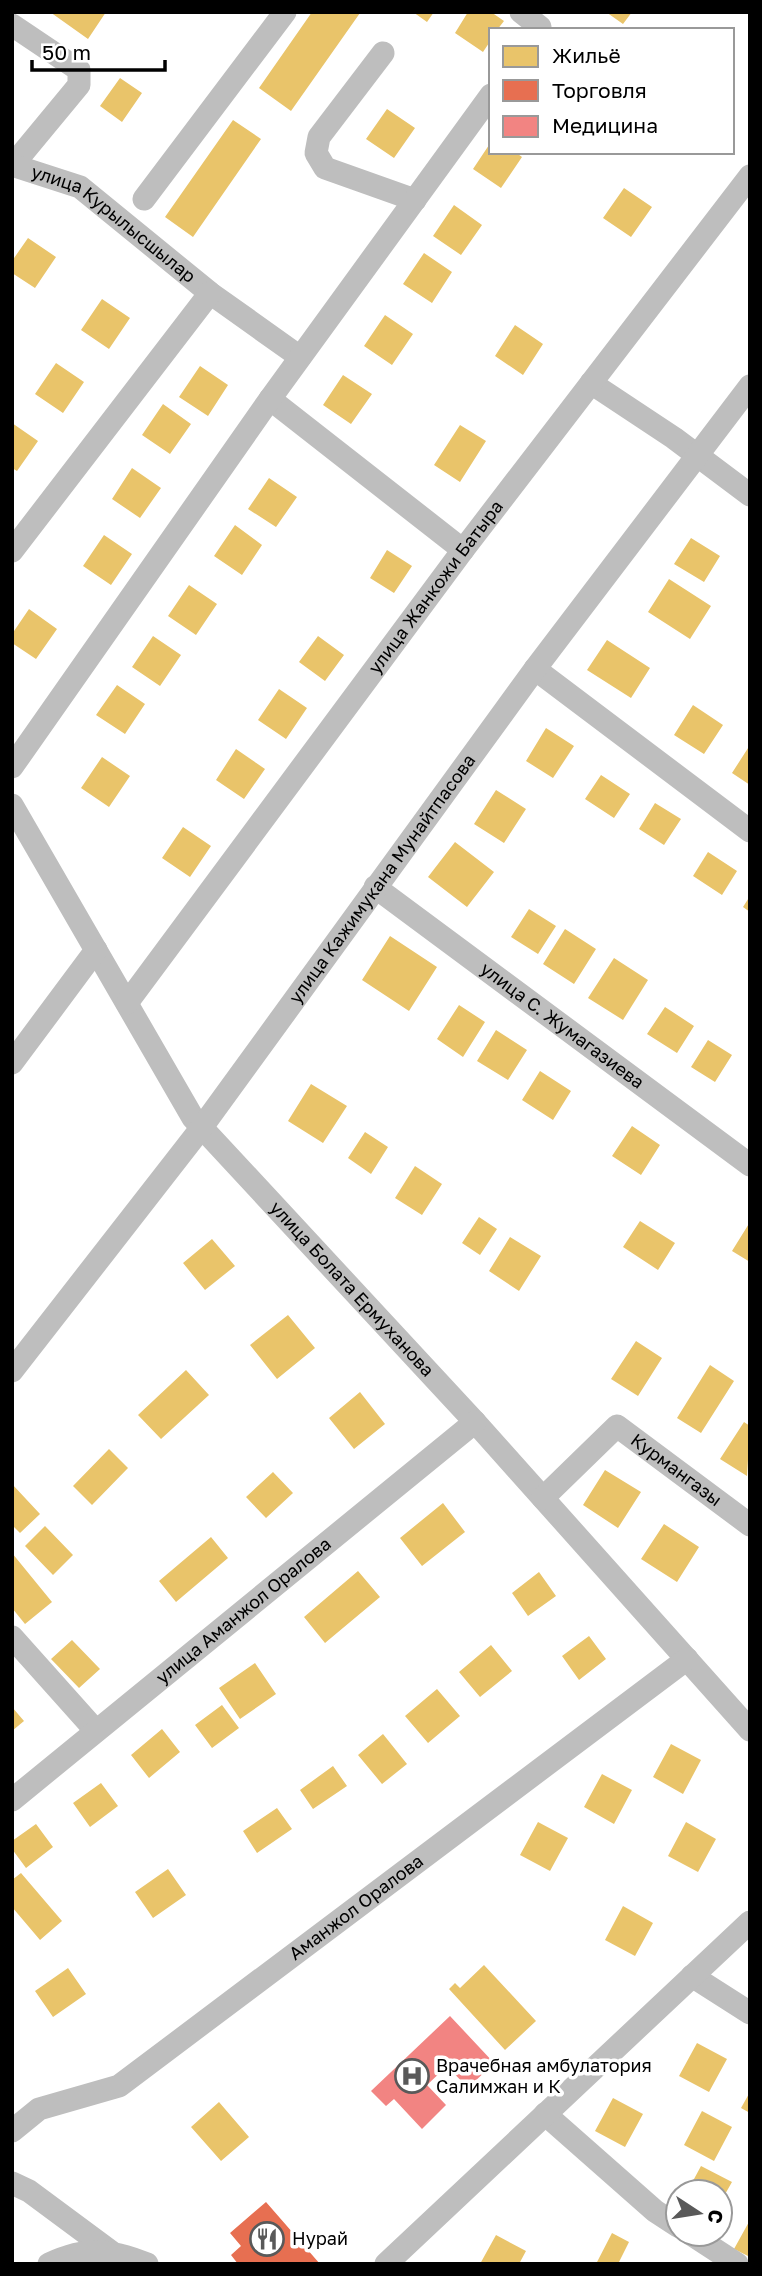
<svg xmlns="http://www.w3.org/2000/svg" width="762" height="2276" viewBox="0 0 762 2276" font-family="'Golos Text',sans-serif">
	<style>
		.homes { fill: #e9c46a }
		.shops { fill: #e76f51 }
		.health { fill: #f28482 }
		.lines { fill: none; stroke-linecap: round; stroke-linejoin: round }
		.minor { stroke: #bebebe; stroke-width: 23 }
		.labels { text-anchor: middle; stroke-width: 7; stroke-linejoin: round; paint-order: stroke }
		.street-label { font-size: 18px; fill: #000; stroke: #fff }
		.poi-label { font-size: 18px; fill: #000; stroke: #fff; text-anchor: start }
	</style>
	<rect width="100%" height="100%" fill="#fff"/>
	<path class="homes" d="M50,12H106L88,39Z
		M312,12L360,13L291,111L259,88Z
		M413,12H434L427,22Z
		M468,12H491L504,21L497,30H491V40L483,52L455,33Z
		M606,12H632L623,24Z
		M120,78L142,93L122,122L100,106Z
		M387,109L415,128L394,158L366,139Z
		M233,120L261,139L193,237L165,217Z
		M491,142V152H515L522,157L501,188L473,169Z
		M624,188L652,207L631,237L603,218Z
		M454,205L482,225L461,255L433,236Z
		M28,238L56,257L35,288L12,273V261Z
		M424,253L452,272L432,303L403,284Z
		M102,299L130,318L109,349L81,330Z
		M385,315L413,334L392,365L364,346Z
		M515,325L543,344L523,375L495,356Z
		M56,363L84,382L63,413L35,394Z
		M200,366L228,385L208,416L179,397Z
		M343,375L372,394L351,424L323,405Z
		M163,404L191,424L170,454L142,435Z
		M12,423L38,441L17,471L12,468Z
		M460,425L486,441L460,482L434,465Z
		M132,468L161,488L140,518L112,499Z
		M269,478L297,497L276,527L248,509Z
		M235,525L262,545L242,575L214,556Z
		M104,535L132,554L111,585L83,566Z
		M691,538L720,556L704,582L674,564Z
		M387,550L412,566L394,593L370,578Z
		M669,579L711,606L690,639L648,612Z
		M189,585L217,604L196,635L168,616Z
		M29,609L57,629L36,659L12,643V634Z
		M153,636L181,655L160,686L132,667Z
		M318,636L344,655L325,681L299,662Z
		M607,640L650,668L631,698L587,670Z
		M117,685L145,704L125,734L96,715Z
		M279,689L307,708L286,739L258,720Z
		M693,705L723,725L704,754L674,735Z
		M546,728L574,746L553,778L526,761Z
		M750,745V785L732,773Z
		M236,749L265,769L244,799L216,780Z
		M102,757L130,776L109,807L81,788Z
		M601,775L630,794L614,818L585,799Z
		M496,790L526,809L504,843L474,824Z
		M655,803L681,819L664,845L639,829Z
		M183,827L211,846L190,877L162,858Z
		M455,842L494,872L467,907L428,877Z
		M708,852L737,871L722,895L693,876Z
		M750,896V912L743,907Z
		M529,909L556,926L538,954L511,937Z
		M565,929L596,949L574,984L543,964Z
		M390,936L437,967L409,1011L362,980Z
		M614,958L648,980L623,1020L588,998Z
		M459,1005L485,1022L463,1057L437,1039Z
		M665,1007L694,1026L677,1053L647,1034Z
		M496,1030L527,1050L508,1080L477,1061Z
		M708,1040L732,1055L715,1082L691,1067Z
		M540,1071L571,1091L553,1120L522,1100Z
		M311,1084L347,1106L323,1143L288,1121Z
		M632,1126L660,1145L641,1175L612,1156Z
		M365,1132L388,1147L371,1174L348,1158Z
		M415,1166L442,1184L422,1215L395,1198Z
		M479,1217L497,1229L480,1255L462,1243Z
		M640,1221L675,1243L658,1270L623,1247Z
		M750,1222V1262L732,1251Z
		M510,1237L541,1256L519,1291L489,1271Z
		M212,1239L235,1266L205,1290L183,1263Z
		M288,1315L315,1348L277,1379L250,1345Z
		M636,1341L662,1358L638,1396L611,1379Z
		M710,1365L734,1381L701,1433L677,1418Z
		M186,1370L209,1395L161,1439L138,1415Z
		M360,1392L385,1424L354,1449L329,1418Z
		M744,1422L750,1426L747,1476L720,1459Z
		M109,1449L128,1468L92,1505L73,1486Z
		M605,1470L641,1492L618,1528L583,1505Z
		M273,1472L293,1493L266,1518L246,1497Z
		M12,1484L40,1514L20,1533L12,1525Z
		M443,1503L465,1532L422,1566L400,1538Z
		M664,1524L699,1547L677,1582L641,1559Z
		M45,1526L73,1555L53,1575L25,1546Z
		M211,1537L228,1558L176,1602L159,1581Z
		M12,1553L52,1602L25,1624L12,1608Z
		M358,1571L380,1597L325,1643L304,1617Z
		M539,1572L556,1596L528,1616L512,1593Z
		M589,1636L606,1659L579,1680L562,1656Z
		M72,1640L100,1669L79,1688L51,1659Z
		M491,1645L512,1671L480,1697L459,1672Z
		M255,1663L276,1694L240,1719L219,1688Z
		M437,1689L460,1716L428,1743L405,1716Z
		M222,1705L239,1728L212,1748L195,1725Z
		M12,1707L24,1721L12,1731Z
		M162,1729L180,1752L149,1778L131,1755Z
		M383,1734L407,1764L382,1784L358,1755Z
		M671,1744L701,1760L683,1794L653,1777Z
		M333,1766L347,1786L313,1809L300,1790Z
		M602,1774L632,1790L614,1824L584,1807Z
		M101,1783L118,1806L90,1827L73,1803Z
		M277,1808L292,1829L257,1853L243,1831Z
		M538,1822L568,1838L550,1871L520,1855Z
		M686,1822L716,1839L698,1872L668,1856Z
		M36,1824L53,1847L26,1868L12,1849V1841Z
		M168,1869L186,1895L153,1918L135,1892Z
		M21,1873L62,1921L40,1940L12,1907V1880Z
		M623,1906L653,1923L635,1956L605,1940Z
		M484,1965L536,2021L505,2050L449,1989L455,1983L460,1988Z
		M68,1968L86,1994L53,2017L35,1991Z
		M697,2043L727,2059L709,2092L679,2076Z
		M750,2092V2113L741,2108Z
		M613,2098L643,2114L625,2147L595,2131Z
		M219,2102L249,2137L221,2161L191,2127Z
		M702,2111L732,2127L714,2161L684,2145Z
		M701,2166L732,2182L720,2203V2192H687Z
		M750,2220V2257L734,2249Z
		M612,2233L629,2242L618,2264H596Z
		M496,2235L526,2251L519,2264H480Z"/>
	<path class="shops" d="M266,2202L320,2264H238L231,2255L241,2246L230,2233Z"/>
	<path class="health" d="M450,2016L494,2063L468,2088L447,2066L427,2085L446,2105L422,2129L394,2099L386,2106L371,2091Z"/>
	<g class="lines">
		<g class="minor">
			<path d="M521,12L540,27"/>
			<path d="M12,25L79,70V85L12,166"/>
			<path d="M383,53L319,137L316,153L325,168L415,200"/>
			<path id="s1" d="M12,165L80,187L210,293L300,357"/>
			<path d="M144,199L285,12"/>
			<path d="M591,383L674,438L750,495"/>
			<path d="M270,399L463,550"/>
			<path d="M12,551L210,293"/>
			<path d="M535,669L750,831"/>
			<path d="M12,767L270,399L491,95"/>
			<path id="s2" d="M12,805L193,1118L475,1422L750,1730"/>
			<path id="s3" d="M375,887L750,1165"/>
			<path id="s4" d="M127,1003L463,550L750,176"/>
			<path d="M12,1063L96,950"/>
			<path id="s5" d="M12,1371L202,1127L535,669L750,386"/>
			<path id="s6" d="M543,1498L617,1426L750,1525"/>
			<path d="M12,1637L96,1731"/>
			<path id="s7" d="M12,1800L475,1422"/>
			<path d="M692,1976L750,2013"/>
			<path d="M545,2114L655,2211L678,2226"/>
			<path id="s8" d="M12,2131L39,2109L119,2086L687,1659"/>
			<path d="M12,2183L29,2191L110,2251"/>
			<path d="M691,2234L737,2264"/>
			<path d="M49,2264C87,2247 108,2248 147,2264"/>
			<path d="M386,2264L750,1922"/>
		</g>
	</g>
	<defs>
		<g id="hospital-ring" transform="scale(1.75)"><circle r="9.5" fill="#fff" stroke="#595959" stroke-width="1.5"/><path d="M-5-5h3v3.5h4V-5h3V5h-3V1.5h-4V5h-3Z" fill="#595959"/></g>
		<g id="restaurant-ring" transform="scale(1.75)"><circle r="9.5" fill="#fff" stroke="#595959" stroke-width="1.5"/><path d="M-5-6h1v4h1v-4h1v4h1v-4h1v5L-1.5 .5V6h-2V.5L-5-1ZM5-6V6H3V1.5H1.5Q1.5-4 5-6Z" fill="#595959"/></g>
	</defs>
	<g fill-rule="evenodd">
		<use href="#hospital-ring" x="412" y="2076"/>
		<use href="#restaurant-ring" x="267" y="2239"/>
	</g>
	<g class="labels">
		<g class="street-label">
			<text dy="6" stroke="none"><textPath href="#s1" startOffset="119">улица Курылысшылар</textPath></text>
			<text dy="6" stroke="none"><textPath href="#s4" startOffset="518">улица Жанкожи Батыра</textPath></text>
			<text dy="6" stroke="none"><textPath href="#s5" startOffset="616">улица Кажимукана Мунайтпасова</textPath></text>
			<text dy="6" stroke="none"><textPath href="#s3" startOffset="233">улица С. Жумагазиева</textPath></text>
			<text dy="6" stroke="none"><textPath href="#s2" startOffset="595">улица Болата Ермуханова</textPath></text>
			<text dy="6" stroke="none"><textPath href="#s6" startOffset="177">Курмангазы</textPath></text>
			<text dy="6" stroke="none"><textPath href="#s7" startOffset="299">улица Аманжол Оралова</textPath></text>
			<text dy="6" stroke="none"><textPath href="#s8" startOffset="415">Аманжол Оралова</textPath></text>
		</g>
		<g class="poi-label">
			<text x="436" y="2072">Врачебная амбулатория<tspan x="436" dy="21">Салимжан и К</tspan></text>
			<text x="292" y="2245">Нурай</text>
		</g>
	</g>
	<rect width="762" height="2276" fill="none" stroke="#000000" stroke-width="28"/>
	<rect x="489" y="28" width="245" height="126" fill="#ffffff" stroke="#999999" stroke-width="2"/>
	<rect x="503" y="46" width="35" height="21" fill="#e9c46a" stroke="#999999" stroke-width="2"/>
	<text x="552" y="63" font-size="21" fill="#000000">Жильё</text>
	<rect x="503" y="80" width="35" height="21" fill="#e76f51" stroke="#999999" stroke-width="2"/>
	<text x="552" y="98" font-size="21" fill="#000000">Торговля</text>
	<rect x="503" y="116" width="35" height="21" fill="#f28482" stroke="#999999" stroke-width="2"/>
	<text x="552" y="133" font-size="21" fill="#000000">Медицина</text>
	<g transform="translate(699 2213) rotate(102)"><circle r="33" fill="#ffffff" stroke="#999999" stroke-width="2"/>
	<path d="M0-5L12 26L0 18L-12 26Z" fill="#595959"/>
	<text y="-10" font-size="19" font-weight="bold" text-anchor="middle" fill="#000000">С</text>
	</g>
	<path d="M32 60v10h133v-10" fill="none" stroke="#000000" stroke-width="3.5"/>
	<text x="42" y="60" font-size="21" fill="#000000" stroke="#ffffff" stroke-width="5" paint-order="stroke">50 m</text>
</svg>
